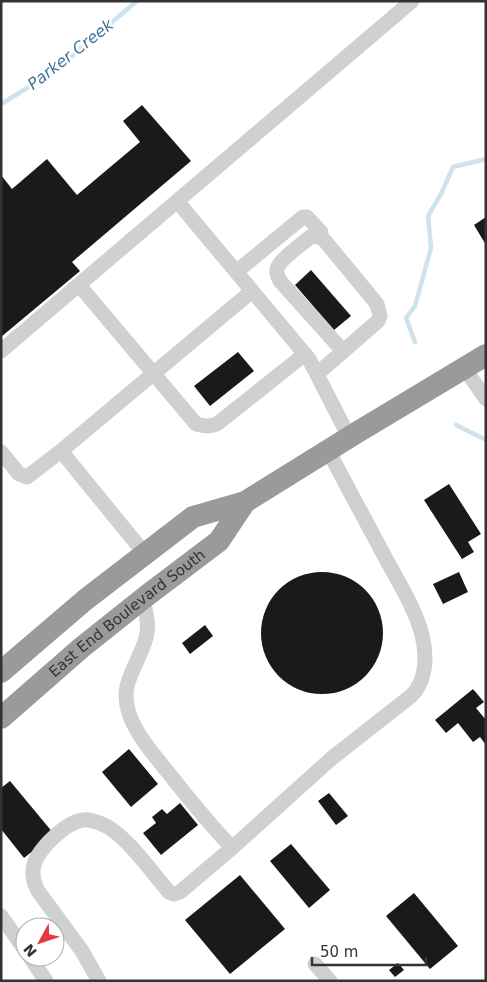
<svg xmlns="http://www.w3.org/2000/svg" width="487" height="982" viewBox="0 0 487 982" font-family="'DejaVu Sans',sans-serif">
	<style>
		.lines { fill: none; stroke-linecap: round; stroke-linejoin: round }
		.stream { stroke: #cfe2ee; stroke-width: 4.5 }
		.building { fill: #1a1a1a }
		.minor { stroke: #d0d0d0; stroke-width: 15 }
		.highway { stroke: #9a9a9a; stroke-width: 22 }
		.labels { text-anchor: middle; stroke-width: 5; stroke-linejoin: round; paint-order: stroke }
		.street-label { font-size: 15px; fill: #333; stroke: #fff }
		.water-label { font-size: 16px; font-style: italic; fill: #3f7597; stroke: #fff }
	</style>
	<rect width="100%" height="100%" fill="#fff"/>
	<g class="lines">
		<path class="stream" d="M1,104L53,72L137,1
			M415,342L406,318L415,306L431,248L428,216L441,194L453,167L486,159
			M456,425L486,440"/>
	</g>
	<path class="building" d="M142,105L191,161L72,262L80,271L1,337V175L12,189L47,159L77,195L140,142L123,121Z
		M486,217V245L474,225Z
		M311,270L351,316L334,330L295,285Z
		M238,352L254,371L210,406L194,386Z
		M449,484L481,534L468,542L474,552L462,559L424,500Z
		M261 633a61 61 0 1 1 122 0a61 61 0 1 1-122 0Z
		M459,572L468,592L443,604L433,584Z
		M205,625L213,636L190,654L182,643Z
		M473,689L484,702L476,708L486,720V745L480,737L473,742L458,723L446,733L435,720Z
		M129,749L158,784L131,807L102,772Z
		M10,781L54,834L24,858L1,829V788Z
		M329,793L348,816L336,825L318,801Z
		M180,803L198,825L161,855L143,833L156,823L152,817L162,809L167,814Z
		M291,844L330,890L309,908L270,861Z
		M240,875L285,929L230,974L185,920Z
		M414,893L458,946L430,969L386,916Z
		M398,963L404,970L395,977L389,970Z"/>
	<g class="lines">
		<path class="minor" d="M177,201L309,359L349,437
			M236,272L303,217H307L321,232L320,237
			M79,285L196,424C204,426 209,427 217,424L305,354
			M1,351L412,1
			M464,368L486,399
			M317,374L378,321L380,316L377,304L325,241C320,236 316,236 310,237C302,244 279,260 277,269C276,273 278,277 280,281L343,351
			M61,451L252,291
			M1,452L19,474L27,477L61,451L145,554
			M232,848L332,758L411,696C427,681 427,655 422,635C415,608 399,583 386,559C367,523 347,487 328,450
			M1,916L25,950
			M30,957L46,981
			M315,964L330,981
			M99,981L82,951L38,891C34,883 31,875 34,865C38,849 66,822 83,820C89,819 97,822 102,824C125,833 152,873 169,892L174,894L180,892L232,848C209,823 188,798 167,771C156,757 143,743 135,727C128,714 124,701 127,686C138,649 157,640 142,599"/>
		<g class="highway">
			<path d="M1,672L85,600L193,517L245,502L356,433L486,355"/>
			<path id="s1" d="M1,718L81,648L145,597L219,541L245,502"/>
		</g>
	</g>
	<g class="labels">
		<g class="street-label">
			<text dy="5" stroke="none"><textPath href="#s1" startOffset="164">East End Boulevard South</textPath></text>
		</g>
		<g class="water-label">
			<text transform="translate(70 54) rotate(-38)" y="6">Parker Creek</text>
		</g>
	</g>
	<rect width="487" height="982" fill="none" stroke="#333333" stroke-width="5"/>
	<g transform="translate(40 942) rotate(230)"><circle r="24" fill="#ffffff" stroke="#adadad"/>
	<path d="M0-4L9 19L0 12L-9 19Z" fill="#e63946"/>
	<text y="-8" font-size="14" font-weight="bold" text-anchor="middle" fill="#333333">N</text>
	</g>
	<path d="M312 957v8h114v-8" fill="none" stroke="#333333" stroke-width="2.5"/>
	<text x="320" y="957" font-size="15" fill="#333333" stroke="#ffffff" stroke-width="4" paint-order="stroke">50 m</text>
</svg>
